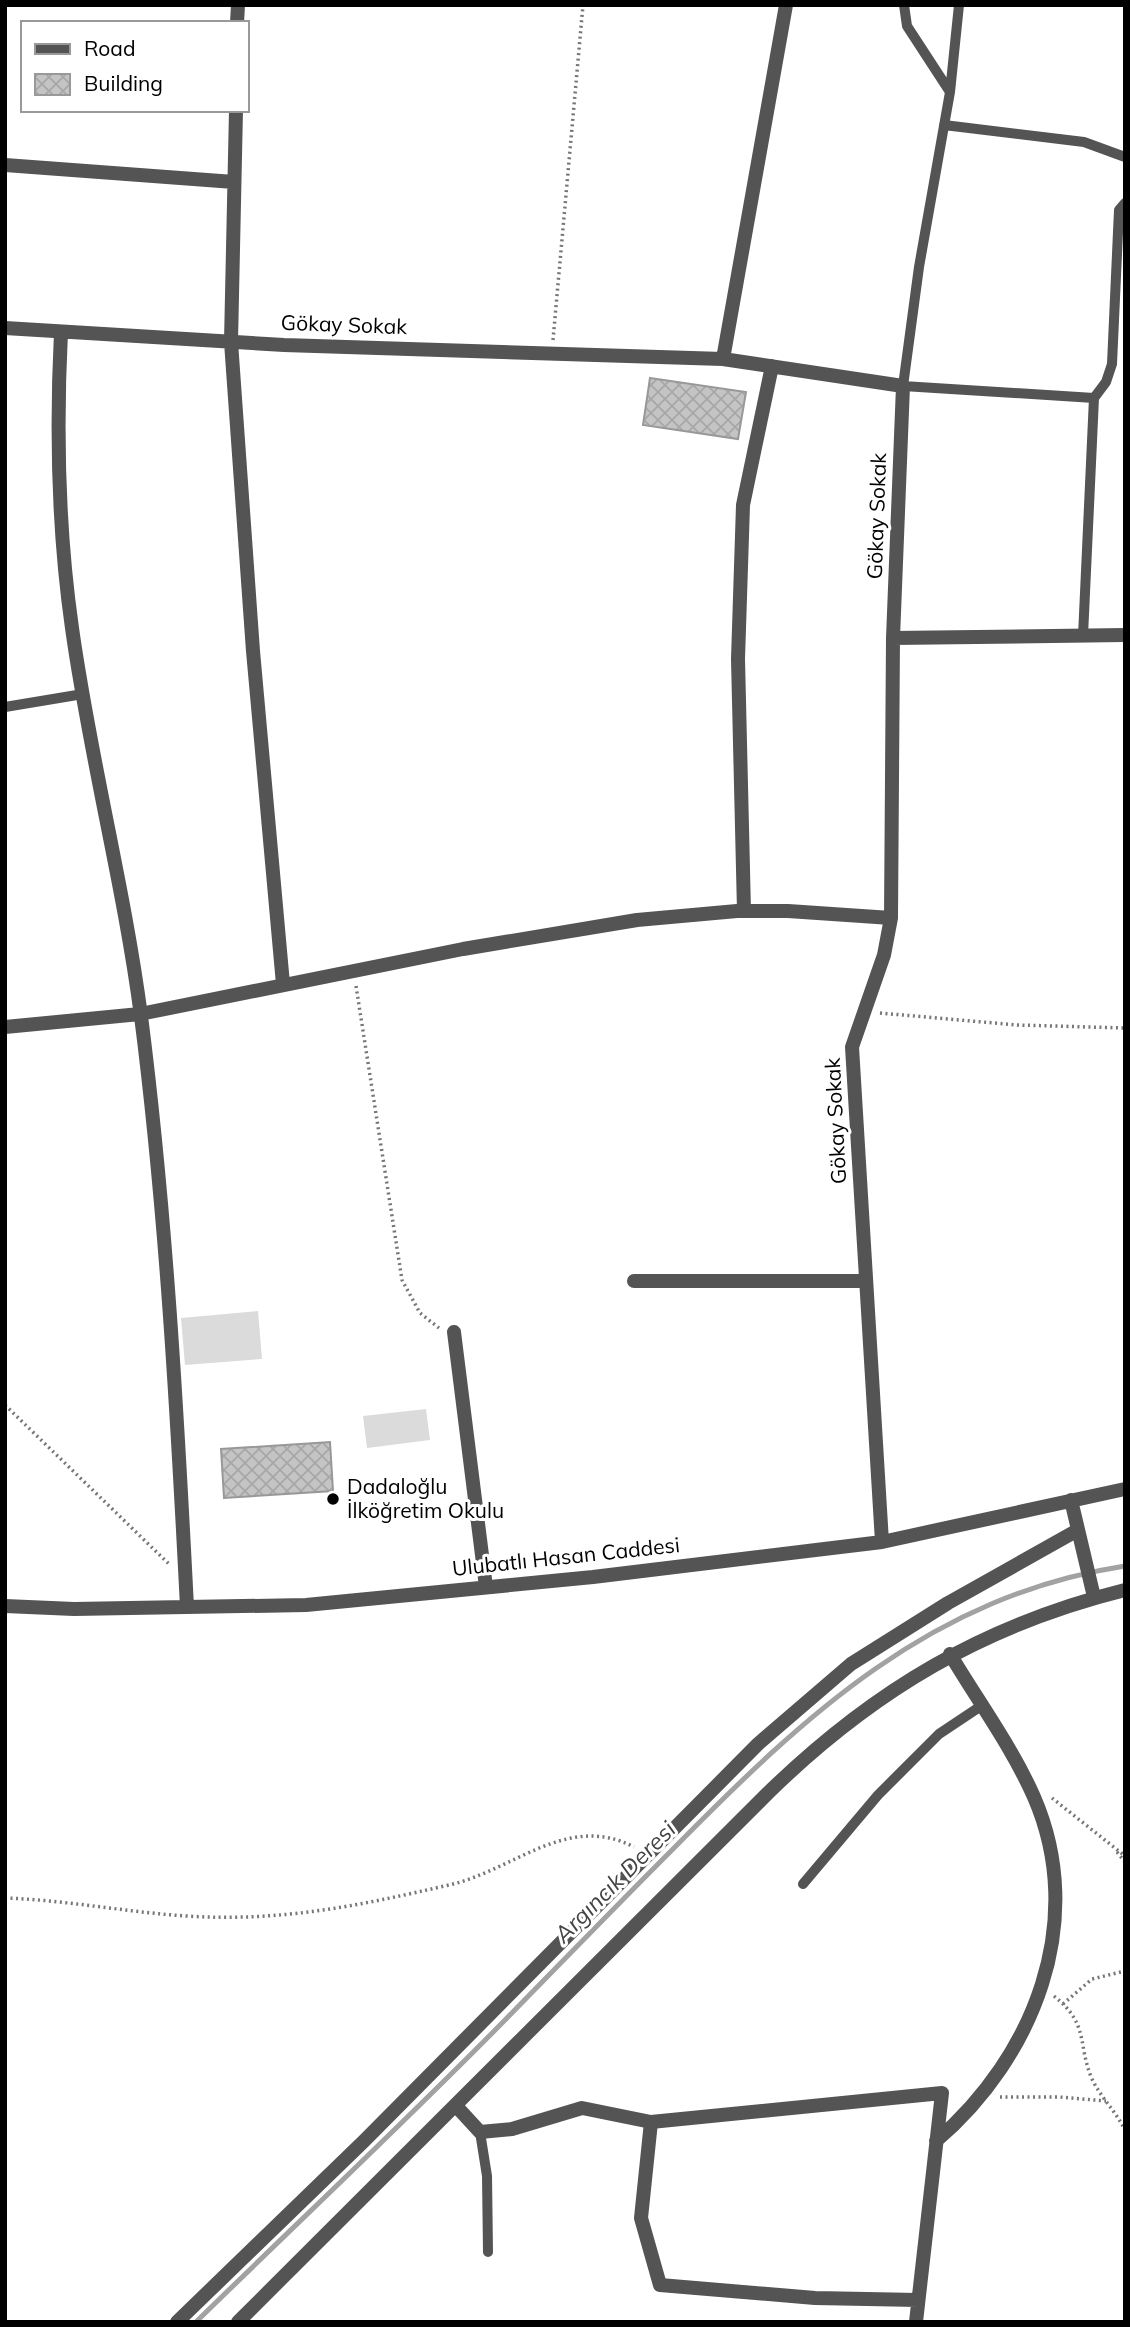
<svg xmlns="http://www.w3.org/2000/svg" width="1130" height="2327" viewBox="0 0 1130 2327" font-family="Mulish,sans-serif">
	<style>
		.pitch { fill: #dbdbdb }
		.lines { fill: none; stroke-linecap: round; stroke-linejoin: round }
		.stream { stroke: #a2a2a2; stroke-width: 5 }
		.building { fill: url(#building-cross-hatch); stroke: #989898; stroke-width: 2 }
		.path { stroke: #767676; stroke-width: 3.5; stroke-dasharray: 2 3.5; stroke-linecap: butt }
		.service { stroke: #545454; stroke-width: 10 }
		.minor { stroke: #545454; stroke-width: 14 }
		.poi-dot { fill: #000; stroke: #fff; stroke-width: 2.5 }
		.labels { text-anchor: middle; stroke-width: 6; stroke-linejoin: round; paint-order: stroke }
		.street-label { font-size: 21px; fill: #000; stroke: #fff }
		.poi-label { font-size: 21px; fill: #000; stroke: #fff; text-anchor: start }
		.water-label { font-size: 23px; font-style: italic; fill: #434343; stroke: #fff }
	</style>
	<defs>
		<pattern id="building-cross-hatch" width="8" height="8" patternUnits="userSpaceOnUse" patternTransform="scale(1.75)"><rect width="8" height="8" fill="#c4c4c4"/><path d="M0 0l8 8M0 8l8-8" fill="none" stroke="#a7a7a7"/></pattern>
	</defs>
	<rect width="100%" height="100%" fill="#fff"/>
	<path class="pitch" d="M258,1311L262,1359L185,1365L181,1318Z
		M426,1409L430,1440L367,1448L363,1416Z"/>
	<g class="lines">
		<path class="stream" d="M196,2322C299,2221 405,2122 506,2019C562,1962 617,1905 673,1849C805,1715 931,1596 1125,1566"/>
	</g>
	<path class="building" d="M650,378L746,392L738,439L643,425Z
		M330,1442L333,1491L224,1498L221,1449Z"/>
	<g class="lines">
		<path class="path" d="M553,340L583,5
			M356,986L402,1280L420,1313L439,1328
			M880,1013L1017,1025L1125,1028
			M5,1405L169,1564
			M1052,1798L1125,1856
			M1117,1852L1125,1862
			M5,1898C66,1900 125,1912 186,1916C281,1922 357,1906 449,1885C513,1871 567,1812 634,1847
			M1054,1996C1090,2025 1077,2044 1092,2079C1101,2098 1115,2110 1125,2130
			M1063,2004L1092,1979L1125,1971
			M1000,2097H1059L1106,2101"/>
		<path class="service" d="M904,5L907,26L950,92L919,267L903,386L1094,398
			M950,92L959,5
			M944,125L1084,142L1125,157
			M1083,636L1094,398L1106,382L1112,364L1119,210L1125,203
			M5,707L83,694
			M803,1884L878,1795L939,1734L981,1706
			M480,2132L487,2176L488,2252"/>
		<path class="minor" d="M237,23L238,5
			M236,110L231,342L253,651L283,984
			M5,165L234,182
			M5,328L284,345L723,359L903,386L893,638L891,918L884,955L852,1047L882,1542
			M61,332C56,431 58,530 72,628C90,758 124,886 141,1016C166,1212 177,1410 187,1607
			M723,359L786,5
			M893,638L1125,635
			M744,911L738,659L743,505L772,366
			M5,1027L140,1014L463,949L637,920L737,911H788L891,918
			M634,1281H866
			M454,1332L486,1587
			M1071,1500L1094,1597
			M5,1606L74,1609L306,1605L593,1577L882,1542L1125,1489
			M457,2107L480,2132L512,2129L582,2108L651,2122L942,2093L916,2322
			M651,2122L641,2218L660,2285L815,2298L918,2300
			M936,2141C1034,2057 1088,1921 1034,1797C1012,1747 978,1701 950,1654
			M177,2322L364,2141L758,1744L851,1664L948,1603L1078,1530
			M238,2322L770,1791C874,1690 984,1625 1125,1590"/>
	</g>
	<circle class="poi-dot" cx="333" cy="1499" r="7"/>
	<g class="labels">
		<g class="street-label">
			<text transform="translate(344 325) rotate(2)" y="7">Gökay Sokak</text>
			<text transform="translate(877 516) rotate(-88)" y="7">Gökay Sokak</text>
			<text transform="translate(836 1121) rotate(-93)" y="7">Gökay Sokak</text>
			<text transform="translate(566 1557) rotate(-6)" y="7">Ulubatlı Hasan Caddesi</text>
		</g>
		<g class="poi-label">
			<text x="347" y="1494">Dadaloğlu<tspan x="347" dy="24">İlköğretim Okulu</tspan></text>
		</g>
		<g class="water-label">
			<text transform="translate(615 1882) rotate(-45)" y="8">Argıncık Deresi</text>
		</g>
	</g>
	<rect width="1130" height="2327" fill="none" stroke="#000000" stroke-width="14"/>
	<rect x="21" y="21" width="228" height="91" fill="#ffffff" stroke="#999999" stroke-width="2"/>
	<rect x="35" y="44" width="35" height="10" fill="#545454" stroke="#999999" stroke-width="2"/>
	<text x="84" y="56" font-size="21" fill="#000000">Road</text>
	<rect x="35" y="74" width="35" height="21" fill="url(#building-cross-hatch)" stroke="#999999" stroke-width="2"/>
	<text x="84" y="91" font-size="21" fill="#000000">Building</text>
</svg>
